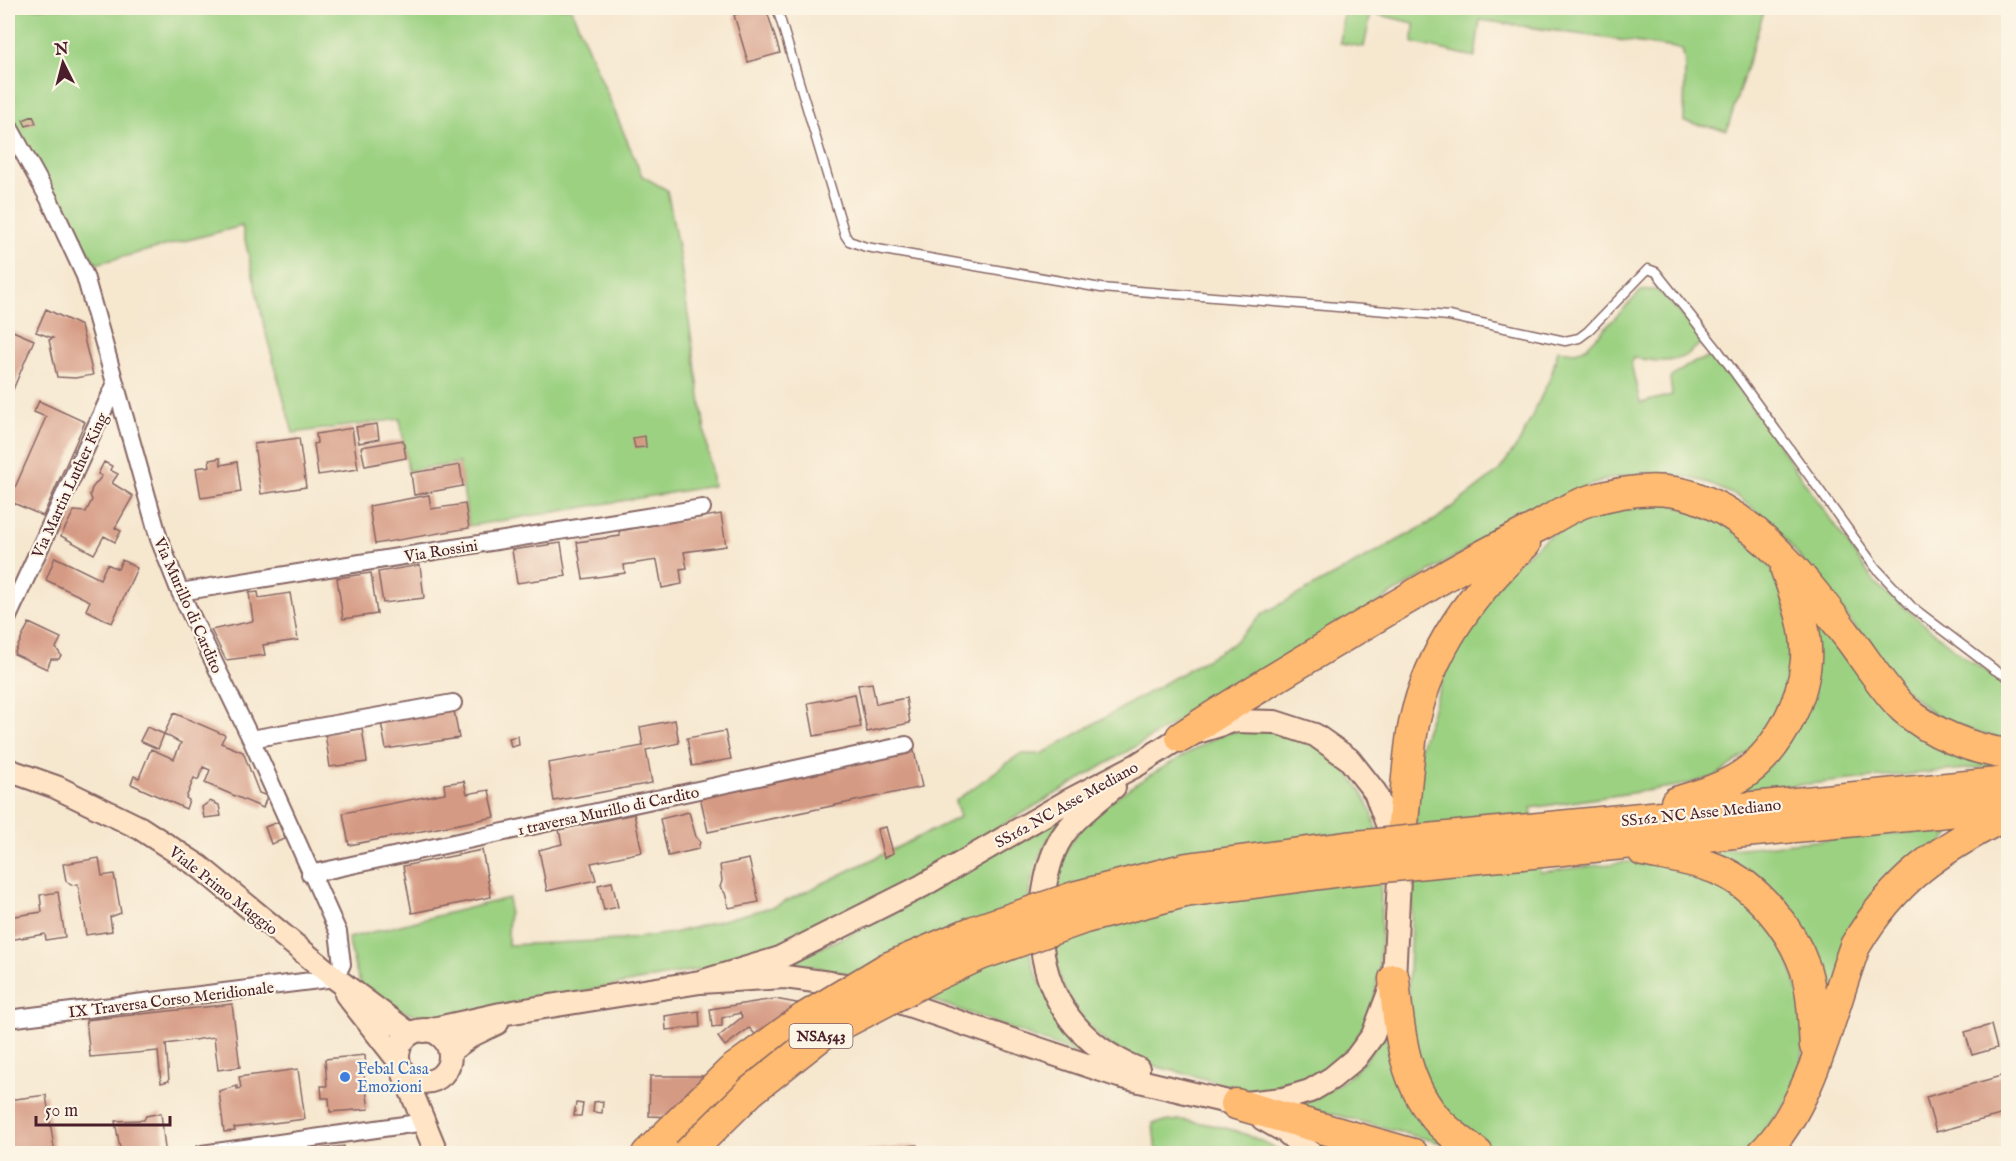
<svg xmlns="http://www.w3.org/2000/svg" width="2016" height="1161" viewBox="0 0 2016 1161" font-family="'IM FELL English',serif">
	<style>
		.green { fill: #9cd182; stroke: #737856; stroke-width: 1.5 }
		.building { fill: #d59a83 }
		.lines { fill: none; stroke-linecap: round; stroke-linejoin: round }
		.lane-casing { stroke: #866564; stroke-width: 11 }
		.street-casing { stroke: #866564; stroke-width: 20 }
		.secondary-casing { stroke: #866564; stroke-width: 26 }
		.highway-casing { stroke: #866564; stroke-width: 33 }
		.lane { stroke: #fff; stroke-width: 8 }
		.street { stroke: #fff; stroke-width: 16 }
		.secondary { stroke: #ffe4c6; stroke-width: 22 }
		.highway { stroke: #ffbb71; stroke-width: 30 }
		.highway-bridge-casing { stroke: #866564; stroke-width: 33; stroke-linecap: butt }
		.highway-bridge { stroke: #ffbb71; stroke-width: 30 }
		.shop-dot { fill: #3f7fe0; stroke: #fcf5e5; stroke-width: 2 }
		.labels { text-anchor: middle; stroke-width: 4.5; stroke-linejoin: round; paint-order: stroke }
		.shield { fill: #fcf5e5; stroke: #7f5f63; stroke-width: 1.5 }
		.shield-label { font-size: 15px; font-weight: bold; fill: #4a1f2b }
		.street-label { font-size: 16px; fill: #4a1f2b; stroke: #fcf5e5 }
		.shop-label { font-size: 16px; fill: #366cbe; stroke: #fcf5e5; text-anchor: start }
	</style>
	<rect width="100%" height="100%" fill="#fcf5e5"/>
	<filter id="ink" filterUnits="userSpaceOnUse"><feTurbulence type="fractalNoise" baseFrequency=".0167" numOctaves="2"/><feDisplacementMap in="SourceGraphic" scale="12" xChannelSelector="R" yChannelSelector="G"/><feConvolveMatrix kernelMatrix="1 2 1 2 8 2 1 2 1" color-interpolation-filters="sRGB"/></filter>
	<filter id="wash" filterUnits="userSpaceOnUse"><feTurbulence type="fractalNoise" baseFrequency=".008" numOctaves="4" result="noise"/><feDisplacementMap in="SourceGraphic" scale="24" xChannelSelector="R" yChannelSelector="G"/><feGaussianBlur stdDeviation="1.35" result="paint"/><feColorMatrix in="noise" values="0 0 0 0 0 0 0 0 0 0 0 0 0 0 0 0 0 1.4 0 .05"/><feComposite in="paint" operator="in"/></filter>
	<g filter="url(#wash)">
		<rect width="100%" height="100%" fill="#f6e7cf"/>
		<path class="green" d="M8,8H571L642,176L667,190L679,253L713,486L469,526L459,463L408,471L400,419L293,433L266,334L242,226L96,264L8,123Z
			M1344,8H1765L1727,130L1684,122L1685,63L1682,49L1480,20L1475,57L1413,43L1414,23L1371,13L1364,47L1340,43Z
			M1657,289L1703,337C1701,344 1699,345 1694,349C1675,367 1656,360 1633,358L1631,363L1640,403L1672,395L1670,378L1690,364L1713,356L1719,360L1875,583L1964,657L2008,685V740L1972,731L1933,713L1903,688L1776,527L1737,496L1697,479L1652,472L1612,478L1573,491L1522,517L885,895L777,950L726,964L451,1017C425,1018 373,1010 361,984C354,971 352,952 348,938L509,898L508,945L621,940L673,933L776,906L960,817L955,801L1020,754H1042L1231,645L1264,613L1435,520L1499,471L1520,441L1551,376L1558,350L1576,352L1588,346L1641,291Z
			M1664,502L1723,521L1768,562L1779,580L1797,659L1771,736L1714,777L1678,786L1531,808L1540,872L1636,861L1686,866L1745,897L1784,943L1806,1020L1802,1060L1789,1099L1752,1147L1744,1153L1494,1154L1480,1146L1426,1091L1407,1013L1419,750L1456,640L1509,569L1549,536L1603,507Z
			M1809,603L1857,664L2008,765L1735,791L1768,763Z
			M1264,729C1281,734 1315,741 1329,751C1334,755 1339,762 1343,767C1374,801 1379,828 1380,874C1382,921 1385,1011 1352,1049C1330,1075 1289,1096 1254,1092C1236,1090 1216,1082 1198,1077C1173,1070 1144,1066 1122,1053C1068,1021 1042,959 1054,899C1058,877 1060,857 1073,839C1104,795 1168,766 1214,738L1230,732Z
			M1065,810L1067,813C1060,824 1050,835 1044,847C1025,884 1020,939 1038,978C1051,1004 1079,1036 1097,1061C996,1024 896,981 791,962L892,914Z
			M1954,828L1824,1007L1818,985L1709,851Z
			M1386,1030L1445,1144L1306,1107V1102C1350,1081 1359,1071 1386,1030Z
			M1181,1120C1222,1125 1248,1132 1284,1153H1156L1153,1123Z
			M1314,1139L1373,1153H1328Z"/>
		<g id="blocks">
			<path class="building" d="M761,8H766L780,53L748,62L734,15Z
				M33,116L36,123L26,126L23,120Z
				M46,309L81,326L93,375L75,378L57,377L49,340L53,338L36,332Z
				M8,329L34,340L9,399H8Z
				M39,401L85,422L43,516L9,501L46,417L34,412Z
				M377,424L379,439L359,443L356,427Z
				M352,428L358,469L318,475L314,444L317,443L316,434Z
				M645,436L646,447L635,448L633,438Z
				M299,438L306,487L261,494L254,444Z
				M403,440L406,458L365,466L361,447Z
				M220,458L221,465L237,462L241,492L201,498L196,468L210,466L209,460Z
				M104,462L112,466L110,470L118,474L112,483L133,496L115,528L121,531L115,542L104,536L94,554L61,536L74,511L86,512L92,500L90,495L92,488L102,476L98,474Z
				M460,465L463,486L414,495L411,473Z
				M429,495L431,509L465,504L469,528L375,544L369,506Z
				M721,514L726,546L684,552L687,568L680,569L682,584L662,588L657,560L624,565L625,573L583,579L577,542L620,536L619,531Z
				M561,543L566,576L517,583L512,550Z
				M55,557L100,579L107,564L118,569L122,560L137,568L112,623L86,610L90,601L46,580Z
				M420,565L424,598L383,603L378,572Z
				M371,573L377,614L343,619L337,578Z
				M258,592L259,598L290,593L298,640L263,645L265,655L226,660L211,630L253,621L249,593Z
				M29,623L61,638L56,648L61,655L59,659H51L47,669L14,654Z
				M872,683L876,704L906,698L910,723L867,732L858,685Z
				M855,694L861,727L814,736L808,703Z
				M453,705L459,738L386,749L380,717Z
				M174,713L225,735L221,743L243,752L259,793L267,796L263,808L205,783L210,770L203,767L198,780L194,778L186,798L189,800L186,809L131,784L134,776L139,778L151,749L174,759L181,743L164,734Z
				M675,720L679,743L646,750L652,783L554,801L548,763L643,746L640,727Z
				M147,727L164,734L158,749L140,741Z
				M362,728L367,762L330,767L325,733Z
				M725,731L731,759L692,766L687,738Z
				M518,736L519,745L511,747L509,738Z
				M914,751L922,787L708,832L700,796Z
				M464,781L467,794L489,790L495,817L349,845L343,813L445,793L444,784Z
				M210,801L219,805L221,816L204,818L202,807Z
				M689,812L696,837L700,842L698,849L668,856L660,819Z
				M634,814L642,852L591,863L596,880L547,891L539,850L562,844L559,830Z
				M278,822L285,839L271,844L265,827Z
				M886,827L893,853L884,858L877,829Z
				M482,850L491,897L412,913L403,866Z
				M99,858L102,876L114,874L121,913L110,917L112,931L86,935L78,884L71,885L66,881L63,864Z
				M749,859L759,902L729,908L725,893L720,887L722,881L720,865Z
				M612,882L618,907L604,910L598,885Z
				M58,892L65,937L46,940L45,934L8,940V917L42,912L40,895Z
				M775,999L807,1005L760,1039L749,1028L725,1046L718,1037L742,1017L740,1013L722,1018V1026L712,1027L710,1009Z
				M232,1004L240,1067L218,1070L214,1037L166,1044L169,1081L161,1083L158,1051L90,1057L86,1020Z
				M699,1011L700,1027L666,1030L665,1016Z
				M1991,1025L1997,1048L1972,1055L1965,1032Z
				M365,1055L366,1069H363L369,1109L330,1112L329,1098H322L321,1086H327L325,1059Z
				M298,1069L305,1119L234,1128L235,1131L224,1132L219,1091L237,1086V1089L241,1088L239,1077Z
				M2008,1074V1113L1936,1132L1926,1097Z
				M650,1076H714L672,1117L649,1116Z
				M46,1095L55,1154H8V1100Z
				M603,1101L602,1113L593,1112L594,1102Z
				M576,1103L583,1104L581,1116H574Z
				M161,1113L165,1149L162,1152L121,1154L115,1121L144,1120L146,1116Z
				M917,1145V1154H853V1152Z
				M344,1146L345,1154H303L302,1151Z"/>
		</g>
	</g>
	<g filter="url(#ink)">
		<use href="#blocks" fill-opacity="0" stroke="#866564" stroke-width="1.5"/>
		<g class="lines">
			<g class="lane-casing">
				<path id="lane" d="M777,8L845,235L849,241L866,247L1101,288L1449,316L1565,341L1579,338L1587,332L1648,269L1656,272L1718,350L1876,568L1912,607L1995,670L2008,677"/>
			</g>
			<g class="street-casing">
				<path id="street" d="M8,125L49,199L85,276L159,539L180,592L251,739L338,932L342,964L335,978L8,1019
					M180,592L702,508
					M8,617L115,385
					M251,739L453,703
					M310,874L906,745
					M202,1154L425,1122"/>
			</g>
			<g class="secondary-casing">
				<path id="secondary" d="M8,770L56,787L140,828L200,867L335,978L410,1034
					M1114,787C1097,802 1074,818 1062,837C1050,855 1046,878 1043,898C1032,976 1065,1039 1138,1069
					M346,994L398,1060
					M398 1056a26 26 0 1 1 52 0a26 26 0 1 1-52 0Z
					M424,1031L501,1014L700,982L785,977L852,986L1119,1076L1236,1104L1283,1099L1310,1091L1332,1078L1356,1058L1373,1035L1394,979L1400,858L1375,792L1349,759L1315,735L1275,722L1233,721L1181,737L1137,765L1068,801L922,886L777,959L700,982
					M450,1051L472,1035L497,1023
					M404,1074L437,1154
					M1263,1119L1286,1132L1312,1154"/>
			</g>
			<g class="highway-casing">
				<path id="highway" d="M1181,737C1262,684 1346,635 1429,586C1465,564 1502,545 1539,526C1555,517 1571,506 1588,501C1621,491 1658,485 1692,496C1758,518 1805,580 1846,634C1865,658 1882,688 1904,709C1930,733 1974,750 2008,754
					M1676,802C1696,796 1717,790 1736,779C1775,757 1803,704 1806,660C1808,629 1796,598 1786,570
					M1519,830L2008,782
					M1643,851C1667,856 1696,860 1719,870C1758,887 1791,929 1805,968C1813,993 1813,1021 1815,1046
					M1522,854L2008,806
					M1400,858C1404,817 1406,775 1412,734C1425,659 1469,595 1525,544
					M1394,979C1399,1030 1403,1085 1441,1124C1452,1135 1466,1144 1478,1154
					M1236,1104L1413,1154
					M647,1154L731,1071L804,1018
					M1762,1154C1812,1105 1831,1011 1855,946C1896,877 1939,850 2008,814"/>
			</g>
			<use href="#lane" class="lane"/>
			<use href="#street" class="street"/>
			<use href="#secondary" class="secondary"/>
			<use href="#highway" class="highway"/>
			<g class="highway-bridge-casing">
				<path id="highway-bridge" d="M804,1018L887,968L974,931L1077,896L1187,868L1346,847L1519,830
					M687,1154L751,1091L823,1034L932,977L980,955L1085,918L1185,892L1351,870L1522,854"/>
			</g>
			<use href="#highway-bridge" class="highway-bridge"/>
		</g>
	</g>
	<circle class="shop-dot" cx="345" cy="1077" r="6"/>
	<g class="labels">
		<rect class="shield" x="789.5" y="1024" width="63" height="24" rx="4.5"/>
		<g class="shield-label">
			<text x="821" y="1041">NSA543</text>
		</g>
		<g class="street-label">
			<text transform="translate(69 485) rotate(-65)" y="6">Via Martin Luther King</text>
			<text transform="translate(441 550) rotate(-9)" y="6">Via Rossini</text>
			<text transform="translate(189 605) rotate(66)" y="6">Via Murillo di Cardito</text>
			<text transform="translate(1066 804) rotate(-29)" y="6">SS162 NC Asse Mediano</text>
			<text transform="translate(608 810) rotate(-12)" y="6">1 traversa Murillo di Cardito</text>
			<text transform="translate(1701 812) rotate(-6)" y="6">SS162 NC Asse Mediano</text>
			<text transform="translate(224 890) rotate(38)" y="6">Viale Primo Maggio</text>
			<text transform="translate(171 999) rotate(-7)" y="6">IX Traversa Corso Meridionale</text>
		</g>
		<g class="shop-label">
			<text x="357" y="1074">Febal Casa<tspan x="357" dy="18">Emozioni</tspan></text>
		</g>
	</g>
	<rect width="2016" height="1161" fill="none" stroke="#fcf5e5" stroke-width="30"/>
	<g transform="translate(63 63) rotate(354)" stroke="#fcf5e5" stroke-width="4.5" paint-order="stroke">
	<path d="M0-4.5L10 22L0 15L-10 22Z" fill="#4a1f2b"/>
	<text y="-9" font-size="16" font-weight="bold" text-anchor="middle" fill="#4a1f2b">N</text>
	</g>
	<path d="M36 1116v9h134v-9" fill="none" stroke="#4a1f2b" stroke-width="3"/>
	<text x="45" y="1116" font-size="18" fill="#4a1f2b" stroke="#fcf5e5" stroke-width="4.5" paint-order="stroke">50 m</text>
</svg>
